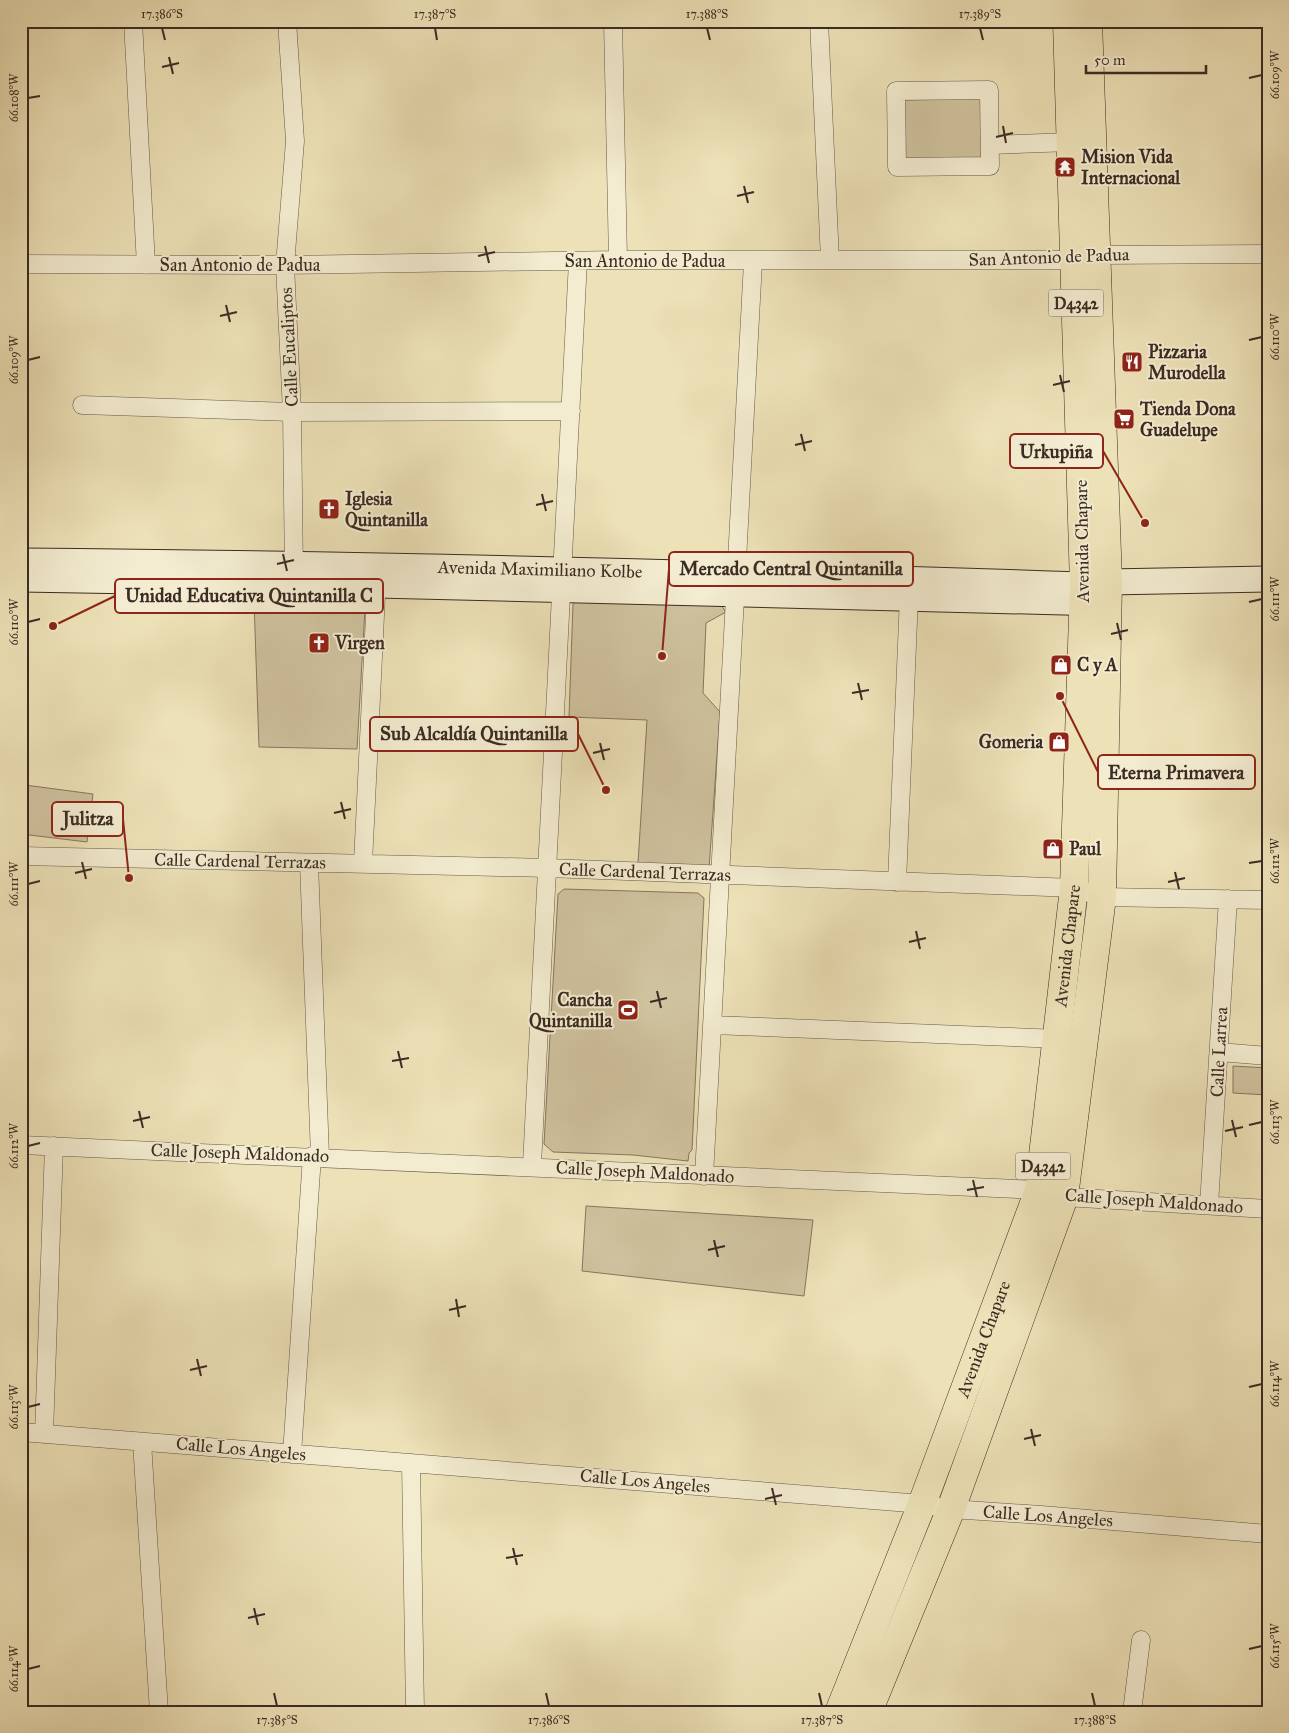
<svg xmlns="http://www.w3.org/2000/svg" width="1289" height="1733" viewBox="0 0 1289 1733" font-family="'IM FELL Great Primer',serif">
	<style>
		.green { fill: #cfc29e; stroke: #867661 }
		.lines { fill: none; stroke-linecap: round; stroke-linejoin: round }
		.minor-casing { stroke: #685849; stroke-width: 19 }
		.secondary-casing { stroke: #3c2b24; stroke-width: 27 }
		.primary-casing { stroke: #3c2b24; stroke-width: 29 }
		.minor { stroke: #f3ecd0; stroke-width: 18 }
		.secondary { stroke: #f3ecd0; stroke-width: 25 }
		.primary { stroke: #ede1b7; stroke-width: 28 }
		.ticks { fill: none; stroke: #3c2b24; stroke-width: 2 }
		.labels { text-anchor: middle; stroke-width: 4; stroke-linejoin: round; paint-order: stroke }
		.shield { fill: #f3ecd0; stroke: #736558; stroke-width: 1 }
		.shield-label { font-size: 16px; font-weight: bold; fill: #3c2b24 }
		.poi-label { font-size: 18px; font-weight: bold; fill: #3c2b24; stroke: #f3ecd0; text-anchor: start }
		.street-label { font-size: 18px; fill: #3c2b24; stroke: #f3ecd0 }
		.leader { fill: none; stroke: #8f2418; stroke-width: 2 }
		.callout-dot { fill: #8f2418; stroke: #f3ecd0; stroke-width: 2 }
		.callout { fill: #f3ecd0; stroke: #8f2418; stroke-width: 2 }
		.callout-label { font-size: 19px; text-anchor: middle; font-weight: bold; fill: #3c2b24 }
		.neatline { fill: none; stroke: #3c2b24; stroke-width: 2 }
		.ticks-label { font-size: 12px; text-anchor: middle; fill: #3c2b24 }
	</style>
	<rect width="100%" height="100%" fill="#ede1b7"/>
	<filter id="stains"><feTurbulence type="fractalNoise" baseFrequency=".004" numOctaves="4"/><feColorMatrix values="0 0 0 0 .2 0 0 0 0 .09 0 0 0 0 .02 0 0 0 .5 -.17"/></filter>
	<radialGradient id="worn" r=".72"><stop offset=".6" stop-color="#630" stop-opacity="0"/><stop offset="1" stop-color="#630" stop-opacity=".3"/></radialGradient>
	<path class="green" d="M982,98L984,159L904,161L902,100Z
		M583,595L718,601L726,612L706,623L703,693L720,712L709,869L638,863L647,720L569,717L573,604Z
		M258,596L359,599L365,609L357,749L259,747L254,601Z
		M25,785L93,794L87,842L21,834Z
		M564,889L698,893L704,898L692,1150L689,1153L688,1161L633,1155L553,1152L544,1144L558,894Z
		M1233,1066L1268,1068V1095L1233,1093Z
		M586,1206L813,1220L804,1296L582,1271Z"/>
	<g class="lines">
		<g class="minor-casing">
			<path id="minor" d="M133,21L146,265
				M287,21L295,141L285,265L292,412L294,575
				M613,21L618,260
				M819,21L830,260
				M989,90L990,166L897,167L896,91Z
				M990,145L1071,142
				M21,264L285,265L618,260H1074L1097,255L1268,254
				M82,405L292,412L571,411
				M21,856L548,868L1074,888L1102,897L1268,900
				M309,863L320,1156
				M363,863L377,574
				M897,882L909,597
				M712,1025L1059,1039
				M1219,1052L1268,1056
				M21,1145C361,1157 700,1176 1039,1190L1064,1197L1268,1209
				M532,1165L578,261
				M704,1176L753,262
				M1209,1205L1228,899
				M21,1432L922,1504L951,1509L1041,1515L1268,1534
				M44,1434L54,1146
				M142,1442L159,1712
				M292,1454L312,1156
				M411,1463L415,1712
				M1132,1712L1141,1640"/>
		</g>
		<g class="secondary-casing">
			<g id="secondary">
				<path id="s1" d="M21,561C376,564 730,573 1084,585L1108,582L1268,579"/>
				<path d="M21,579L377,585L1103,603"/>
			</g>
		</g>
		<g class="primary-casing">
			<g id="primary">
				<path id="s2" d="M839,1712L922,1504L1039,1190L1074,888L1084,585L1067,21"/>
				<path d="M868,1712L951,1509L1064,1197L1102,897L1108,582L1088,21"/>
			</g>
		</g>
		<use href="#minor" class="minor"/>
		<use href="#secondary" class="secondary"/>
		<use href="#primary" class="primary"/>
	</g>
	<path class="ticks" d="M162,28L165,40M435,28L437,40M707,28L710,40M980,28L983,40M169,57L173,74M162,67L179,63M1249,78L1262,75M28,98L40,96M1003,126L1006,143M996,137L1013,133M744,186L748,203M737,196L754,192M485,246L489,263M478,256L495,252M226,305L230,322M220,316L237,312M1249,340L1262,337M28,360L40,357M1060,375L1064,392M1053,385L1070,381M801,434L805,451M795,445L812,441M542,494L546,511M536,505L553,501M283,554L287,571M277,564L294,560M1249,602L1262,599M28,622L40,619M1117,623L1121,640M1111,634L1128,630M858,683L862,700M852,693L869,690M600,743L604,760M593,753L610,749M341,802L345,819M334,813L351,809M82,862L86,879M1249,863L1262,861M1175,872L1179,889M75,873L92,869M1168,882L1185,878M28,884L40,881M916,931L920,949M909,942L926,938M657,991L661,1008M650,1002L667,998M398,1051L402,1068M392,1061L409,1058M139,1111L143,1128M1232,1120L1236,1137M133,1121L150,1117M1249,1125L1262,1122M1225,1131L1243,1127M28,1146L40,1143M973,1180L977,1197M967,1190L984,1187M714,1240L718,1257M708,1250L725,1246M456,1299L459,1317M449,1310L466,1306M197,1359L201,1376M190,1370L207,1366M1249,1387L1262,1384M28,1407L40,1404M1031,1429L1035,1446M1024,1439L1041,1435M772,1488L776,1505M765,1499L782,1495M513,1548L517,1565M506,1558L523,1555M254,1608L258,1625M248,1618L265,1614M1249,1649L1262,1646M28,1669L40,1666M274,1693L277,1706M546,1693L549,1706M819,1693L822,1706M1092,1693L1095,1706"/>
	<defs>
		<g id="temple-square" transform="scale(1.125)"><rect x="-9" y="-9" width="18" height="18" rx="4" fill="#8f2418" stroke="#f3ecd0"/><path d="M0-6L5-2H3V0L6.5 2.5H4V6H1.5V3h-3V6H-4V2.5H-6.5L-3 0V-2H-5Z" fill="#fff"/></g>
		<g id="restaurant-square" transform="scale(1.125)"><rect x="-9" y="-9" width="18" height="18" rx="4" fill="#8f2418" stroke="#f3ecd0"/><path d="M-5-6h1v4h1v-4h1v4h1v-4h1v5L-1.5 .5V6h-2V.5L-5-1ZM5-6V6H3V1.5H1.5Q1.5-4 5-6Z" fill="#fff"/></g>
		<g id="supermarket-square" transform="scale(1.125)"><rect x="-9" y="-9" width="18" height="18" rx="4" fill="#8f2418" stroke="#f3ecd0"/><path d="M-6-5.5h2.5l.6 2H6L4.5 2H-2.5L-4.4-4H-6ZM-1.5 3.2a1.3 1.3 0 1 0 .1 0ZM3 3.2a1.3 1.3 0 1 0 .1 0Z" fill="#fff"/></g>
		<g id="church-square" transform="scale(1.125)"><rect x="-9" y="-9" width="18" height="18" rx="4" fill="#8f2418" stroke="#f3ecd0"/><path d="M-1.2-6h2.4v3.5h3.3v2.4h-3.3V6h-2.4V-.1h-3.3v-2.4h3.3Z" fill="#fff"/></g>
		<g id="shop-square" transform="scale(1.125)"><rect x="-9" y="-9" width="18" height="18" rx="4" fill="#8f2418" stroke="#f3ecd0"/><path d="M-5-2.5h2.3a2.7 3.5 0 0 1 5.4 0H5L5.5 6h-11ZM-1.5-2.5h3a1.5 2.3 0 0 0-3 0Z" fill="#fff"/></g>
		<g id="stadium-square" transform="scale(1.125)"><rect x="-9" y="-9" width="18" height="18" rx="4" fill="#8f2418" stroke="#f3ecd0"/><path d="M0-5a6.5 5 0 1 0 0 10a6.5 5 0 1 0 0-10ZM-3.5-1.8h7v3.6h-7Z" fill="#fff"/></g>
	</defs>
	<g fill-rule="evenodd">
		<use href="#temple-square" x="1065" y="167"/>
		<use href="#restaurant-square" x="1132" y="362"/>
		<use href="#supermarket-square" x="1124" y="419"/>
		<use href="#church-square" x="329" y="509"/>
		<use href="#church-square" x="319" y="643"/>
		<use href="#shop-square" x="1061" y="665"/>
		<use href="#shop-square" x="1059" y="742"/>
		<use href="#shop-square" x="1053" y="849"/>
		<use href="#stadium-square" x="628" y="1010"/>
	</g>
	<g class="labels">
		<g class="shield">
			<rect x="1048.5" y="289.5" width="55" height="27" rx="4"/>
			<rect x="1015.5" y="1152.5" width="55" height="27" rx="4"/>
		</g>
		<g class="shield-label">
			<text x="1076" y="309">D4342</text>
			<text x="1043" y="1172">D4342</text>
		</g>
		<g class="poi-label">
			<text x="1081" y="163">Mision Vida<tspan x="1081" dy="21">Internacional</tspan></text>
			<text x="1148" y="358">Pizzaria<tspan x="1148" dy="21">Murodella</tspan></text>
			<text x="1140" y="415">Tienda Dona<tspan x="1140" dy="21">Guadelupe</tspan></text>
			<text x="345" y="505">Iglesia<tspan x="345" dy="21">Quintanilla</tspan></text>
			<text x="335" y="649">Virgen</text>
			<text x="1077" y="671">C y A</text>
			<text x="1043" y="748" text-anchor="end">Gomeria</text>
			<text x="1069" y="855">Paul</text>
			<text x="612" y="1006" text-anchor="end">Cancha<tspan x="612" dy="21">Quintanilla</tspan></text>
		</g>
		<g class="street-label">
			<text transform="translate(1049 257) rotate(-2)" y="6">San Antonio de Padua</text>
			<text x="645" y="267">San Antonio de Padua</text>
			<text x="240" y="271">San Antonio de Padua</text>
			<text transform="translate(289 347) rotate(-93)" y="6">Calle Eucaliptos</text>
			<text transform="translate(1082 541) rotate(-91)" y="6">Avenida Chapare</text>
			<text dy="6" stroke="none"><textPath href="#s1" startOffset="519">Avenida Maximiliano Kolbe</textPath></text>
			<text transform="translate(240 861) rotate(1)" y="6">Calle Cardenal Terrazas</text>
			<text transform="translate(645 872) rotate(2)" y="6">Calle Cardenal Terrazas</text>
			<text dy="6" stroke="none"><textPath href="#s2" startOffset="805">Avenida Chapare</textPath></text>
			<text transform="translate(1219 1052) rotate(-87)" y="6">Calle Larrea</text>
			<text transform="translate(240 1153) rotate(2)" y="6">Calle Joseph Maldonado</text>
			<text transform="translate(645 1172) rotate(3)" y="6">Calle Joseph Maldonado</text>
			<text transform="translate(1154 1201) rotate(4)" y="6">Calle Joseph Maldonado</text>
			<text dy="6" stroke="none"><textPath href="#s2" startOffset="400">Avenida Chapare</textPath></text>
			<text transform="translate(241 1449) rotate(5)" y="6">Calle Los Angeles</text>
			<text transform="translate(645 1481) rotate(5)" y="6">Calle Los Angeles</text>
			<text transform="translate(1048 1516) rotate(4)" y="6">Calle Los Angeles</text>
		</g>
	</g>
	<path class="leader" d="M1145 523L1103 451M662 656L669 569M53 626L115 596M606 790L578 734M1060 696L1098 772M129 878L123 819"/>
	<g class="callout-dot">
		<circle cx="1145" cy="523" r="5"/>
		<circle cx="662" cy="656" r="5"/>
		<circle cx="53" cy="626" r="5"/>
		<circle cx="606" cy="790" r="5"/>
		<circle cx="1060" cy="696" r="5"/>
		<circle cx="129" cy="878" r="5"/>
	</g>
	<g class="callout">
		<rect x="1010" y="434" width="93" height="34" rx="5"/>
		<rect x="669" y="552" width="244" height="34" rx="5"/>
		<rect x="115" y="579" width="268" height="34" rx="5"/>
		<rect x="370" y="717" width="208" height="34" rx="5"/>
		<rect x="1098" y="755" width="157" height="34" rx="5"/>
		<rect x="52" y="802" width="71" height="34" rx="5"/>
	</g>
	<g class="callout-label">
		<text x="1056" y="458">Urkupiña</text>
		<text x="791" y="575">Mercado Central Quintanilla</text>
		<text x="249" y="602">Unidad Educativa Quintanilla C</text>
		<text x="474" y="740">Sub Alcaldía Quintanilla</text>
		<text x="1176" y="779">Eterna Primavera</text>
		<text x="88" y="825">Julitza</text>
	</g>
	<rect width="1289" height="1733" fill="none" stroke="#ede1b7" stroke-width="55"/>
	<path d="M1086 65v8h120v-8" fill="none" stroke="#3c2b24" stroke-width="2.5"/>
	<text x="1094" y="65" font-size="15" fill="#3c2b24" stroke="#f3ecd0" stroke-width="4" paint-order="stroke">50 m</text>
	<rect x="28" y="28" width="1234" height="1678" class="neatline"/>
	<g class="ticks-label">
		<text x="162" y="18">17.386°S</text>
		<text x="435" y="18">17.387°S</text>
		<text x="707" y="18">17.388°S</text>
		<text x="980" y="18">17.389°S</text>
		<text transform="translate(1275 75) rotate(-90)" y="4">66.109°W</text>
		<text transform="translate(14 98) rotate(-90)" y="4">66.108°W</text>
		<text transform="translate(1275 337) rotate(-90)" y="4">66.110°W</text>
		<text transform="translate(14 360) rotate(-90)" y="4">66.109°W</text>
		<text transform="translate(1275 599) rotate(-90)" y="4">66.111°W</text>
		<text transform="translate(14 622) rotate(-90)" y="4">66.110°W</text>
		<text transform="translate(1275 861) rotate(-90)" y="4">66.112°W</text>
		<text transform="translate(14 884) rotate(-90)" y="4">66.111°W</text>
		<text transform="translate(1275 1122) rotate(-90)" y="4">66.113°W</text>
		<text transform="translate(14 1146) rotate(-90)" y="4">66.112°W</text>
		<text transform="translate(1275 1384) rotate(-90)" y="4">66.114°W</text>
		<text transform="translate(14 1407) rotate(-90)" y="4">66.113°W</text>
		<text transform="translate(1275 1646) rotate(-90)" y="4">66.115°W</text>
		<text transform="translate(14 1669) rotate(-90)" y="4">66.114°W</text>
		<text x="277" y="1724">17.385°S</text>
		<text x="549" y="1724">17.386°S</text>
		<text x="822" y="1724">17.387°S</text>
		<text x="1095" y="1724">17.388°S</text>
	</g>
	<rect width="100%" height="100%" filter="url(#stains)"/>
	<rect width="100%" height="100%" fill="url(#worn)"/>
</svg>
